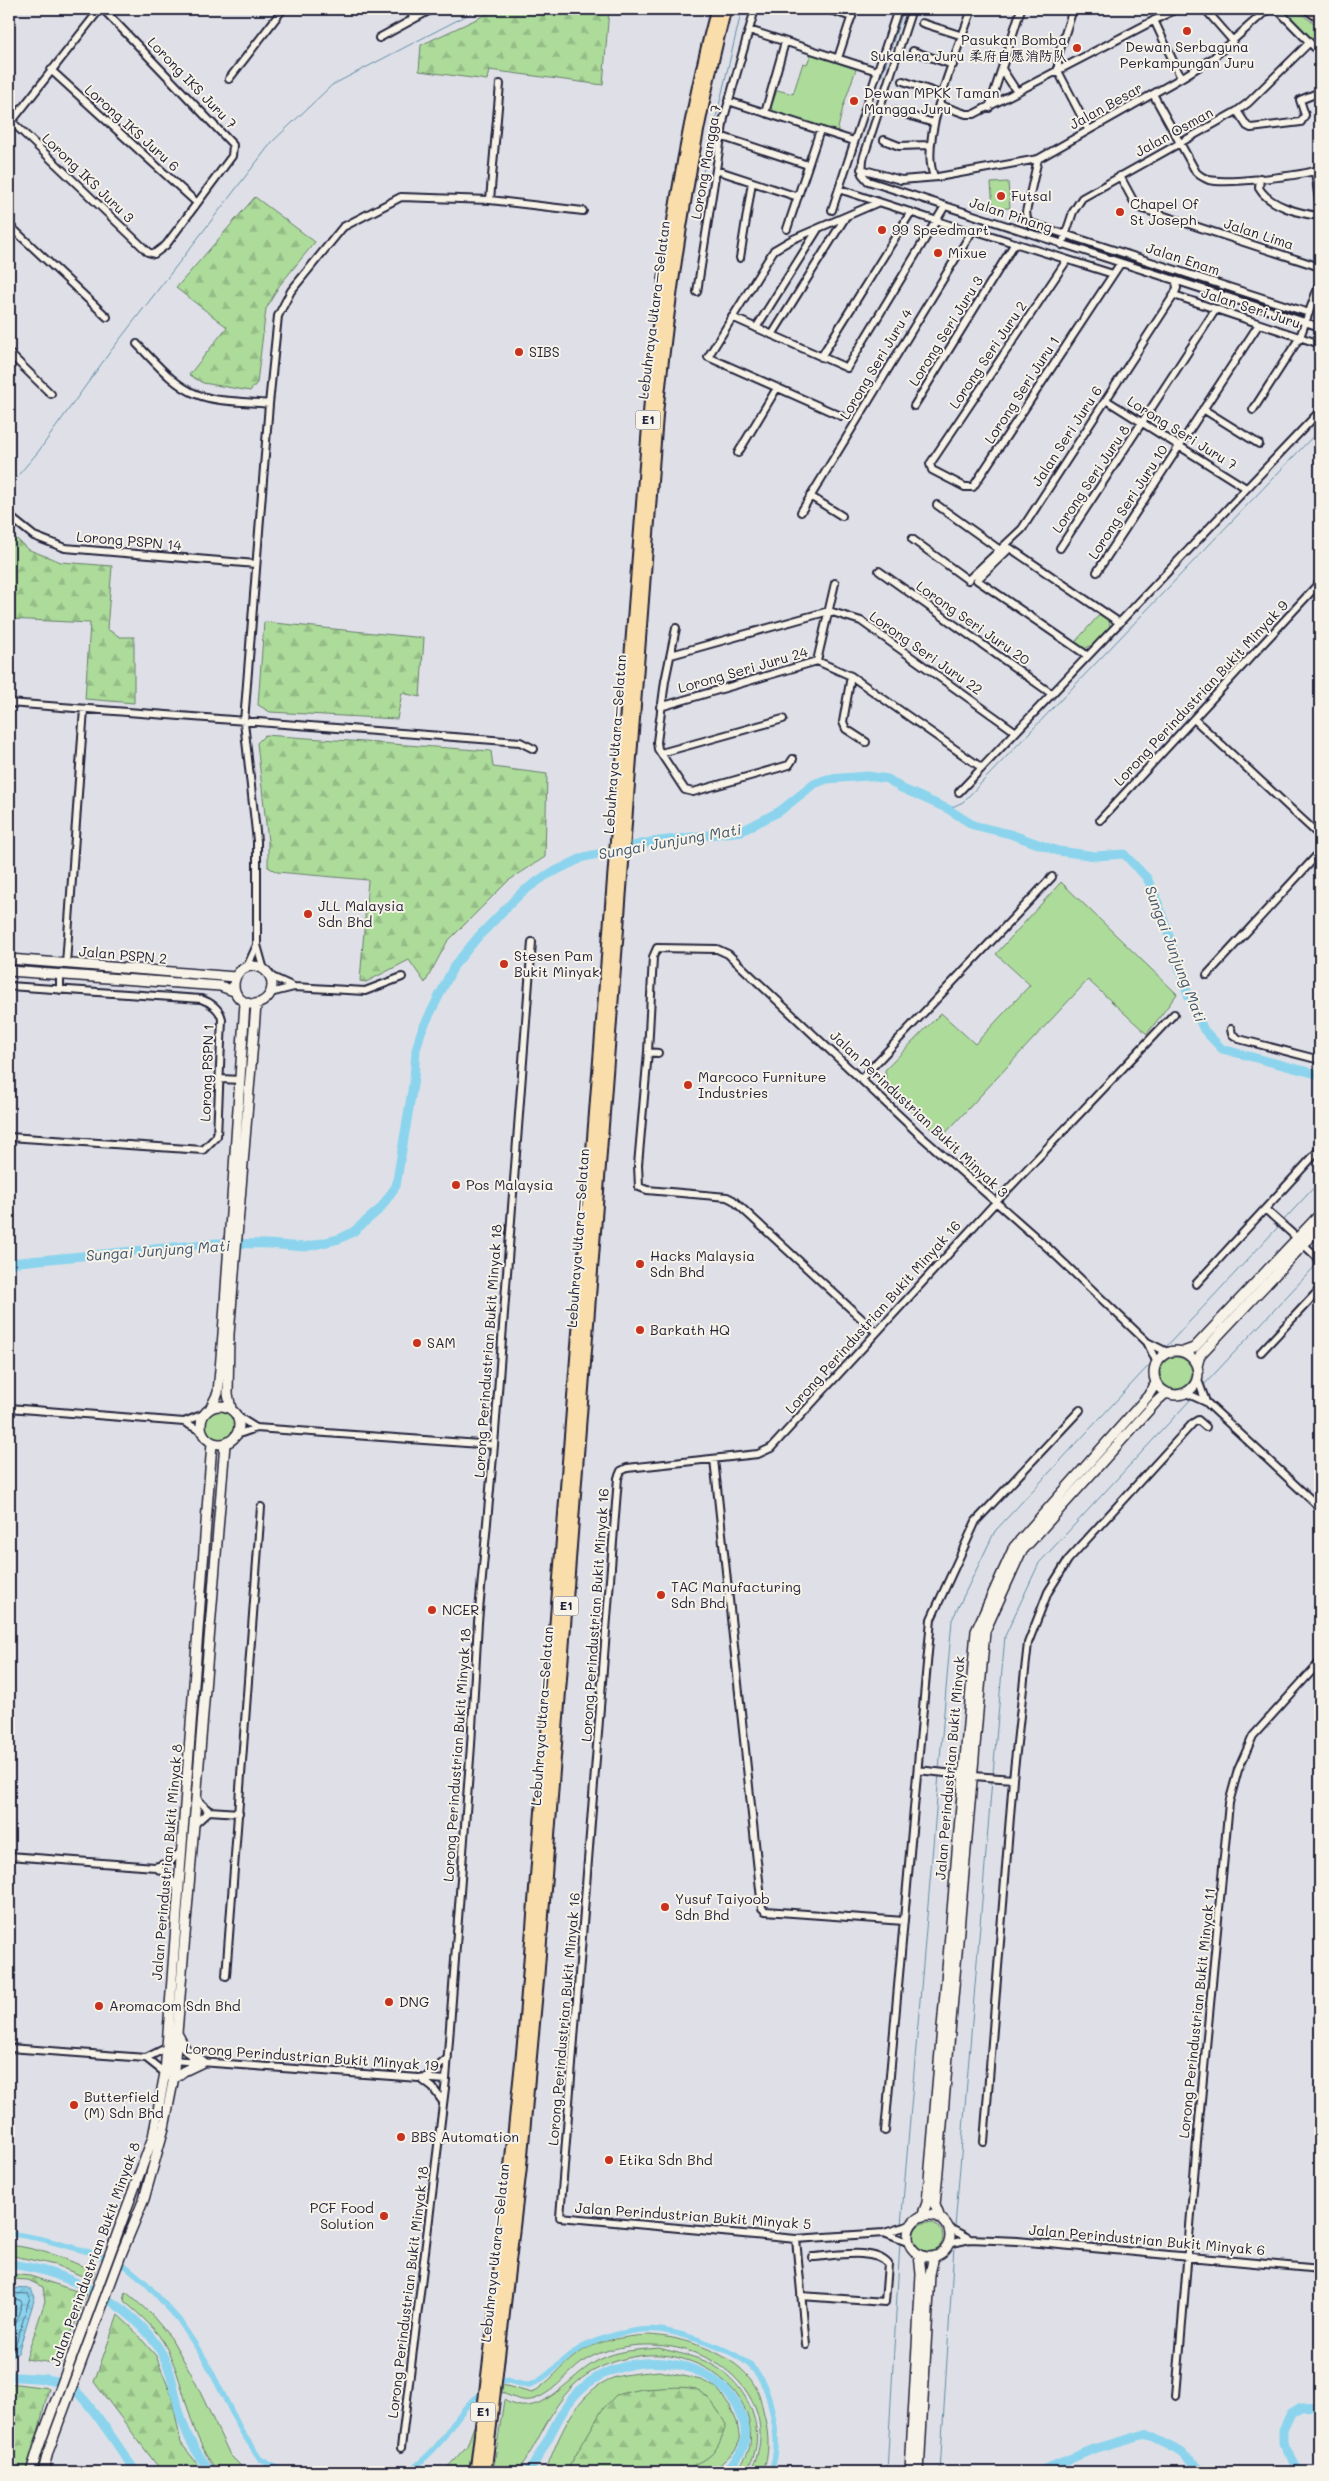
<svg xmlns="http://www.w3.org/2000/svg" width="1329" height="2481" viewBox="0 0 1329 2481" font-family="Mali,'LXGW WenKai TC',sans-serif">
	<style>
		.green { fill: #acdb9a; stroke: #677e6a }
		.forest { fill: url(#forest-firs); stroke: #677e6a }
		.water { fill: url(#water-waves); stroke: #628da6 }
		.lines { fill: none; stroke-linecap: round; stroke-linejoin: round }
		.shore { stroke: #4c6982; stroke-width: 1 }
		.stream { stroke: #628da6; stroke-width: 1 }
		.canal { stroke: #8cd4ed; stroke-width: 5.5 }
		.river { stroke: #8cd4ed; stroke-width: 9 }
		.street-casing { stroke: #22223b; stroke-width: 10 }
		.secondary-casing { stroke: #22223b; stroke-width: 12 }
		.primary-casing { stroke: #22223b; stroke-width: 14 }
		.highway-casing { stroke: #22223b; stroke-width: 15 }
		.street { stroke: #f7f3e8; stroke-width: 6 }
		.secondary { stroke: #f7f3e8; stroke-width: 9 }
		.primary { stroke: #f9ddab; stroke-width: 10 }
		.highway { stroke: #f9ddab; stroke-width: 11 }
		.poi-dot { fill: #c8321e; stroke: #f7f3e8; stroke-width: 2 }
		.labels { text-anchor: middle; stroke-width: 4; stroke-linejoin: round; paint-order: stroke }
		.shield { fill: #f7f3e8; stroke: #62616f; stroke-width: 1 }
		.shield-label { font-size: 12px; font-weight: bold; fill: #22223b }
		.poi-label { font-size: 14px; fill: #22223b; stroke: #f7f3e8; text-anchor: start }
		.street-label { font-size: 14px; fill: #22223b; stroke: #f7f3e8 }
		.water-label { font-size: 15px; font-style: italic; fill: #425770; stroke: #f7f3e8 }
	</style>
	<defs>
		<pattern id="forest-firs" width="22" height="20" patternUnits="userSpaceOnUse" patternTransform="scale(1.25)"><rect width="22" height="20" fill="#acdb9a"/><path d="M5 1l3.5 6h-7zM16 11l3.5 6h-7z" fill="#94bc86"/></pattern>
		<pattern id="water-waves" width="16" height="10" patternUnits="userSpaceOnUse" patternTransform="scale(1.25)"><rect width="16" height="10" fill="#8cd4ed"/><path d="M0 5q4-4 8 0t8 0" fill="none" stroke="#78b6cc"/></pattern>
	</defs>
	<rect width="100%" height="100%" fill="#dfe0e7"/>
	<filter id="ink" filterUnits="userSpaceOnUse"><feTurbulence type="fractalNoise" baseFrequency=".02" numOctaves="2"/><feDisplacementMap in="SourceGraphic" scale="10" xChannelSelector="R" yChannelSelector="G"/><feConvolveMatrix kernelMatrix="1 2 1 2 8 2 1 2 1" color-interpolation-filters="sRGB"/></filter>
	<g filter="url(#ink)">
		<path class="green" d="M1282,9H1295L1320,28V49Z
			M811,54L856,69L843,107L837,133L774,113L771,107L777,90L793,94L803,63L807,64Z
			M1008,182L1010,208L993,209L991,183Z
			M1100,614L1109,620L1110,626L1092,645L1084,649L1075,642Z
			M1061,882L1177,994L1147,1034L1088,980L941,1138L888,1090L885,1070L941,1013L975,1044L1030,985L996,954Z
			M1160 1373a16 16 0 1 1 32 0a16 16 0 1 1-32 0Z
			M202 1425a17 17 0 1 1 34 0a17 17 0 1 1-34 0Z
			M913 2237a15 15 0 1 1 30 0a15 15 0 1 1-30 0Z
			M9,2245C39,2248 68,2259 95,2272L92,2280L55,2265L9,2255Z
			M126,2292L151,2314L171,2338L191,2373L230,2455L247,2472H218C187,2433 188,2391 167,2349C158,2330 140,2315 124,2301Z
			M647,2335C681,2336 737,2353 755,2386C761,2395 762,2409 765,2419C769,2436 770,2456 762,2472H749C761,2455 763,2430 756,2410C733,2348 649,2331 593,2356C571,2366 558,2391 535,2399C523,2403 513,2397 502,2393L503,2385L532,2393C549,2383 560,2367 576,2355C597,2340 622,2337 647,2335Z
			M659,2348C676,2353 696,2356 711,2364C748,2383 772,2436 745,2472H733C748,2459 752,2448 750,2429C746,2386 702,2358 661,2355C632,2353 594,2365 573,2386C549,2409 538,2446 517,2472H493L504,2400C541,2423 568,2375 599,2360C618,2350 638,2350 659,2348Z
			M659,2371L701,2380L717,2388L730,2406L737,2422L740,2440L735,2451L712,2472H674L687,2468L696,2389H642L579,2450L566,2472H543L547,2467C560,2434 577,2391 613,2378C627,2373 644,2373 659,2371Z
			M478,2415L472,2472H443L467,2446Z"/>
		<path class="forest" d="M498,9H609L603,85L489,70L487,80L419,71L421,45Z
			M255,197L315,242L279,286L266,309L257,383L250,391L203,383L189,375L227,327L176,288Z
			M9,531L27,549L61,562L112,566L107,629L120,637H134V703L85,699L90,623L9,619Z
			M264,622L424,638L420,697L402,693L397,719L270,712L258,705Z
			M265,735L491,751L493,767L547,774L545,857L508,881L447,942L425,983L409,960L366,982L360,981L368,880L277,872L268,867V842L257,743Z
			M9,2274L30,2276L86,2294L60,2364L26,2359L45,2301L43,2287L28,2280L9,2279Z
			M118,2315L131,2327L156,2356L171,2394L181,2443L204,2472H162L94,2382Z
			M9,2383L49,2388L28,2472H9Z
			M642,2389C658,2389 680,2385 695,2389C708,2393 720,2413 726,2425C722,2437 718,2451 707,2458C676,2481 604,2472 566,2472L602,2410L616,2395Z"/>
		<path class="water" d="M9,2288L31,2289L35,2297L18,2353L12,2356H9Z"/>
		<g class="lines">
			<path class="shore" d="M9,2293L28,2294L30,2297L14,2350L9,2351
				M9,2299L20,2300L22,2303L9,2344"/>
			<path class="stream" d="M881,78L904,9
				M700,185L742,9
				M9,486L38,452L110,352L272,142L332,85L479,9
				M948,809L963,802L1320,429
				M1283,1221L1320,1181
				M1164,1349L1279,1226
				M1203,1386L1318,1263
				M939,1770L952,1620L995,1531L1153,1361
				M993,1774L1005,1636L1039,1563L1192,1398
				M901,2226L939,1774
				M955,2227L992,1780
				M887,2472L900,2242
				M940,2472L954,2246"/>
			<path class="canal" d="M9,2233L42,2239L89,2252L127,2267L145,2282L179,2320L206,2361L242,2432L260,2459L283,2472
				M494,2386L505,2380C511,2381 520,2385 527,2385C540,2385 564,2359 576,2351C597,2338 635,2327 660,2330C680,2333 700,2340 718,2347C745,2358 761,2369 769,2399C775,2423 781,2449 770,2472
				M409,2472C418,2464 427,2457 435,2448C453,2428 462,2404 486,2390"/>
			<path class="river" d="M9,1263L216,1243L268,1244L305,1247L339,1239L353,1232L380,1209L396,1186L414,1079L416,1050L421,1032L454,966L478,937L521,893L545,876L584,857L651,842L742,831L780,811L814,784L827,779L868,776L888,779L901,788L948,809L973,825L1010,834L1058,851L1096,856L1124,854L1147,878L1156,897L1189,997L1204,1030L1222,1049L1320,1075
				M9,2264C66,2270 143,2307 167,2364C175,2384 176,2406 184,2426C190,2443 200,2458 211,2472
				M9,2376C29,2379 47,2376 66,2384C85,2392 122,2453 136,2472
				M528,2472C548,2447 557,2411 581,2389C627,2347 720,2354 742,2417C751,2441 742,2457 723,2472
				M1038,2472L1094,2449L1145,2434L1181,2452L1205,2472
				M1299,2472L1283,2443V2430L1291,2413L1301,2407L1320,2406"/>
			<g class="street-casing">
				<path id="street" d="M410,9L413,18
					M827,9L852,17
					M912,9L863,159L862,174L868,181L1320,327
					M1073,9L1058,56V71L1088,129
					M1205,9L1233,41
					M1277,9L1320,53
					M1154,20L1181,78
					M922,23L963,36
					M749,30L877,71
					M379,38L432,9
					M913,51L953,65
					M838,58L854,9
					M1002,69L1017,92
					M51,70L197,203
					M229,79L283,9
					M903,81L943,95
					M1153,94L1196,172C1200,176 1204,178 1209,180C1227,184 1303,176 1320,169
					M728,101L854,141
					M940,105L966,114H974L1176,9
					M989,108L1021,9
					M894,111L934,123
					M1237,111L1247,126L1251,128L1301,122L1305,115L1300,100L1320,92
					M765,113L785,42
					M9,119L148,252L154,254L166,245L232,156L233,145L103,9
					M9,125L100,9
					M720,136L808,165
					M884,140L899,146L930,145
					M1038,159L1026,212L1027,219L1030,223L1309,313
					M861,169L901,180L938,177L1038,159L1181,78L1213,58L1268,9
					M716,170L798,197
					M1315,171L1320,209
					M934,176C918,140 959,47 972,9
					M1120,176L1134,202L1140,208L1320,267
					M1260,178L1259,188C1269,206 1301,214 1320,216
					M839,189L965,230
					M490,200L500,84
					M832,210L898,9
					M9,225L107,317
					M787,229L820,130
					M1062,245L1073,212L1082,198L1237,111L1248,103L1309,43
					M740,258L752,182
					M1067,260L930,464L932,470L965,487H973L1120,264
					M697,292L724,118L755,9
					M1174,295L1320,344
					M732,317L847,368L945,206
					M756,328L818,229
					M772,335L845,218
					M137,344C154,361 173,385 196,394C218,403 246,401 269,404
					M9,353L51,394
					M821,357L911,212
					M1106,400L1246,488
					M914,406L1015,243
					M1203,409L1259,444
					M1253,410L1300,337L1320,282
					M841,416L708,357L774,250L791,240L879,202
					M738,453L777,388
					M810,496L842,516
					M937,505L1000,550
					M801,512L973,230L1113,274
					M9,516L34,536L65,548L256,564
					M912,539L968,580L1022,529L1174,295L1177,288L1176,282
					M1060,548L1216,309
					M879,571L1052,694
					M1097,572L1259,324
					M676,628L665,681L657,742L658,749L685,790L693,792L789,765L793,759
					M671,655L829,611L861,621L1016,732
					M1088,656L977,580L1010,548L1120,623
					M817,661L835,583
					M851,676L843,722L846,729L866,742
					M9,703L520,742L534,749
					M660,707L817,661L851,676L982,768
					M1194,719L1320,836
					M661,753L783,719
					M959,792L1320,411
					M1100,820L1320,582
					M66,964L84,709
					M247,967L257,945
					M264,970L257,945V841L244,722L269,404L278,316L291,291L343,227L401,197L490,200L583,211
					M1207,975L1320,852
					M270,976L294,987
					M9,986L201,999C210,1002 220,1009 222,1019L217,1136L203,1150L9,1137
					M60,990V975
					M270,993L294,987L365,991L402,977
					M1231,1029L1232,1034L1239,1039L1320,1060
					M648,1052L658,1053
					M221,1079L241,1080
					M861,1079L1052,877
					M1265,1209L1297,1238
					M1303,1244L1320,1260
					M1196,1284L1320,1149
					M876,1332L733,1200L727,1197L647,1190L639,1187L638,1165L648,1052L653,957L657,948L717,949L728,954L922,1137L1048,1248L1147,1342L1169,1353
					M1147,1342L1157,1363
					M1261,1352L1320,1289
					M1198,1380L1206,1402
					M1186,1393L1206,1402L1320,1508
					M9,1408L184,1422L201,1431
					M237,1416L256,1428
					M184,1422L204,1414
					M236,1435L256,1428L494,1445
					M714,1459L762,1908L765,1911L904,1921
					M918,1770L963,1775
					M974,1776L1013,1779
					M197,1799L209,1811L239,1813
					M195,1824L209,1811
					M9,1856L155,1867L170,1862L181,1851
					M155,1867L169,1876L178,1890
					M226,1976L261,1507
					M9,2048L146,2058L166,2048
					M146,2058L165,2073
					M172,2060L446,2080
					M420,2078L433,2088L443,2102
					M425,2078L448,2058
					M885,2131L931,1619L976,1521L1080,1410
					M984,2142L1013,1779L1028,1643L1048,1592L1068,1560L1193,1423L1198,1420L1206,1427
					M911,2225L884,2233L796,2239L560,2217L618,1478L621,1471L627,1468L758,1454L771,1448L996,1202L1174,1014
					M949,2228L970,2239
					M884,2233L910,2243
					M796,2239L806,2345
					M948,2244L970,2239L1017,2241L1320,2269
					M801,2296L885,2302L888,2264C874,2247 833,2256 812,2257
					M1176,2396L1196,2153L1229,1803L1238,1770L1253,1736L1320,1662
					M401,2448L446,2080L471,1745L478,1622L494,1445L532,942"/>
			</g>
			<g class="secondary-casing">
				<path id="secondary" d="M9,959L235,977
					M234 985a19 19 0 1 1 38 0a19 19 0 1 1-38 0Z
					M9,971L220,986L234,991
					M1154 1373a22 22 0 1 1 44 0a22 22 0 1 1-44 0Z
					M1183,1352L1194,1348L1320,1214
					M1197,1366L1200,1355L1320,1227
					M201 1425a19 19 0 1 1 38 0a19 19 0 1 1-38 0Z
					M211,1407L218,1393L223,1334L245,1003
					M231,1409L228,1394L229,1334L256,1005
					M178,2035L186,2050L203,2062
					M173,2079L184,2071L203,2062
					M908 2236a21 21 0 1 1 42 0a21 21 0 1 1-42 0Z
					M922,2216L927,2203L976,1631L1014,1547L1148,1396L1156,1383
					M940,2218L935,2205L985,1631L1021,1552L1157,1401L1166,1393
					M31,2472L39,2446L153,2137L165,2073L212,1443
					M43,2472L48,2452L122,2252L144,2199L164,2128L173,2082L225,1444
					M910,2472L921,2274L919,2254
					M919,2472L930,2274L934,2256"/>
			</g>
			<g class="primary-casing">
				<path id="primary" d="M1309,9L1320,17"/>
			</g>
			<g class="highway-casing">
				<path id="highway" d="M476,2472L497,2297L524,2038L652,381C666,255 685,131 717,9
					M485,2472L520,2171L538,1974L657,409C671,274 691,140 725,9"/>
			</g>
			<use href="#street" class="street"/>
			<use href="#secondary" class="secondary"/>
			<use href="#primary" class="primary"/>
			<use href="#highway" class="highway"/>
		</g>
	</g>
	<g class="poi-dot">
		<circle cx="1187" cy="31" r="5"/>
		<circle cx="1077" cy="48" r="5"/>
		<circle cx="854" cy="101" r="5"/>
		<circle cx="1001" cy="196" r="5"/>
		<circle cx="1120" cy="212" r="5"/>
		<circle cx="882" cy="230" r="5"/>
		<circle cx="938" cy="253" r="5"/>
		<circle cx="519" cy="352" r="5"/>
		<circle cx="308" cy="914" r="5"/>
		<circle cx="504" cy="964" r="5"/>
		<circle cx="688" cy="1085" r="5"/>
		<circle cx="456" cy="1185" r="5"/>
		<circle cx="640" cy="1264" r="5"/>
		<circle cx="640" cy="1330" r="5"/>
		<circle cx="417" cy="1343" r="5"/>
		<circle cx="661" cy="1595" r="5"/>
		<circle cx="432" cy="1610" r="5"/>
		<circle cx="665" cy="1907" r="5"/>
		<circle cx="389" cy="2002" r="5"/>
		<circle cx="99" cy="2006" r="5"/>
		<circle cx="74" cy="2105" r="5"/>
		<circle cx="401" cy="2137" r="5"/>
		<circle cx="609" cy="2160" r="5"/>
		<circle cx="384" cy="2216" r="5"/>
	</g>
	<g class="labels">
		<g class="shield">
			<rect x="635.5" y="410.5" width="25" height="19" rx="4"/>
			<rect x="553.5" y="1596.5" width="25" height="19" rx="4"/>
			<rect x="470.5" y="2402.5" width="25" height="19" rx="4"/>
		</g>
		<g class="shield-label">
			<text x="648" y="424">E1</text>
			<text x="566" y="1610">E1</text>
			<text x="483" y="2416">E1</text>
		</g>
		<g class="poi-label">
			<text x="1067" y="45" text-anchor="end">Pasukan Bomba<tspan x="1067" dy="16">Sukalera Juru 柔府自愿消防队</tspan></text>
			<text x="1187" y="52" text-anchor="middle">Dewan Serbaguna<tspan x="1187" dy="16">Perkampungan Juru</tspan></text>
			<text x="864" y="98">Dewan MPKK Taman<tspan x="864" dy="16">Mangga Juru</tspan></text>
			<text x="1011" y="201">Futsal</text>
			<text x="1130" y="209">Chapel Of<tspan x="1130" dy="16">St Joseph</tspan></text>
			<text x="892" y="235">99 Speedmart</text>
			<text x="948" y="258">Mixue</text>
			<text x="529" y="357">SIBS</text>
			<text x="318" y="911">JLL Malaysia<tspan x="318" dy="16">Sdn Bhd</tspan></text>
			<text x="514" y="961">Stesen Pam<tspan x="514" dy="16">Bukit Minyak</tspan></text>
			<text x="698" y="1082">Marcoco Furniture<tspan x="698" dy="16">Industries</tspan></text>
			<text x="466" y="1190">Pos Malaysia</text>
			<text x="650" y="1261">Hacks Malaysia<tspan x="650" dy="16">Sdn Bhd</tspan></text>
			<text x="650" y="1335">Barkath HQ</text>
			<text x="427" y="1348">SAM</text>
			<text x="671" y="1592">TAC Manufacturing<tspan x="671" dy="16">Sdn Bhd</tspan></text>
			<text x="442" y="1615">NCER</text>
			<text x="675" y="1904">Yusuf Taiyoob<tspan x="675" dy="16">Sdn Bhd</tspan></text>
			<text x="399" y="2007">DNG</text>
			<text x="109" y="2011">Aromacom Sdn Bhd</text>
			<text x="84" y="2102">Butterfield<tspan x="84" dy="16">(M) Sdn Bhd</tspan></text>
			<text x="411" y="2142">BBS Automation</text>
			<text x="619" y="2165">Etika Sdn Bhd</text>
			<text x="374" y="2213" text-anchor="end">PCF Food<tspan x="374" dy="16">Solution</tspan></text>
		</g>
		<g class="street-label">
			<text transform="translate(192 83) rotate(46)" y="5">Lorong IKS Juru 7</text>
			<text transform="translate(1106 106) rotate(-29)" y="5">Jalan Besar</text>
			<text transform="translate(132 128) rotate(42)" y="5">Lorong IKS Juru 6</text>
			<text transform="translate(1174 132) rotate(-29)" y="5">Jalan Osman</text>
			<text transform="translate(706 162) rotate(-80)" y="5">Lorong Mangga 7</text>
			<text transform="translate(88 178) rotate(44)" y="5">Lorong IKS Juru 3</text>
			<text transform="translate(1011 215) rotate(18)" y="5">Jalan Pinang</text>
			<text transform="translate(1259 234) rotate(18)" y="5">Jalan Lima</text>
			<text transform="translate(1183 259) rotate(18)" y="5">Jalan Enam</text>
			<text transform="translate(1251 308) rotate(18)" y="5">Jalan Seri Juru</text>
			<text transform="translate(654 310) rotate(-83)" y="5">Lebuhraya Utara–Selatan</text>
			<text transform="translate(946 331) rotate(-58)" y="5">Lorong Seri Juru 3</text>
			<text transform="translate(988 355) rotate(-56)" y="5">Lorong Seri Juru 2</text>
			<text transform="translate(876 364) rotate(-59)" y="5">Lorong Seri Juru 4</text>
			<text transform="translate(1022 390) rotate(-57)" y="5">Lorong Seri Juru 1</text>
			<text transform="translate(1182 433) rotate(32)" y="5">Lorong Seri Juru 7</text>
			<text transform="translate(1067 436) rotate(-57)" y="5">Jalan Seri Juru 6</text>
			<text transform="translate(1091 479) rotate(-56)" y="5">Lorong Seri Juru 8</text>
			<text transform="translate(1128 502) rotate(-57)" y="5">Lorong Seri Juru 10</text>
			<text transform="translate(129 541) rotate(5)" y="5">Lorong PSPN 14</text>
			<text transform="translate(973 623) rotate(35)" y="5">Lorong Seri Juru 20</text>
			<text transform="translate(926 653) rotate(35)" y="5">Lorong Seri Juru 22</text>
			<text transform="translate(743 670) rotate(-16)" y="5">Lorong Seri Juru 24</text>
			<text transform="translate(1201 693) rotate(-47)" y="5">Lorong Perindustrian Bukit Minyak 9</text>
			<text transform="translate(615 744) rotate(-86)" y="5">Lebuhraya Utara–Selatan</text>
			<text transform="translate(123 955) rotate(5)" y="5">Jalan PSPN 2</text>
			<text transform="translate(207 1073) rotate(-88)" y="5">Lorong PSPN 1</text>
			<text transform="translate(919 1114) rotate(43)" y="5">Jalan Perindustrian Bukit Minyak 3</text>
			<text transform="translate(578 1238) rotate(-86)" y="5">Lebuhraya Utara–Selatan</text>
			<text transform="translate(873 1317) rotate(-48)" y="5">Lorong Perindustrian Bukit Minyak 16</text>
			<text transform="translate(488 1351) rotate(-86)" y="5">Lorong Perindustrian Bukit Minyak 18</text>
			<text transform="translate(595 1615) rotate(-86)" y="5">Lorong Perindustrian Bukit Minyak 16</text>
			<text transform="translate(542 1716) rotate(-86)" y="5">Lebuhraya Utara–Selatan</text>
			<text transform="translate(457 1755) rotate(-86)" y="5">Lorong Perindustrian Bukit Minyak 18</text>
			<text transform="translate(950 1768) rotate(-85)" y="5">Jalan Perindustrian Bukit Minyak</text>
			<text transform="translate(167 1862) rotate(-85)" y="5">Jalan Perindustrian Bukit Minyak 8</text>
			<text transform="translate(1197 2013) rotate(-84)" y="5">Lorong Perindustrian Bukit Minyak 11</text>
			<text transform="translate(564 2019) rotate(-85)" y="5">Lorong Perindustrian Bukit Minyak 16</text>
			<text transform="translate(312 2057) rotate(4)" y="5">Lorong Perindustrian Bukit Minyak 19</text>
			<text transform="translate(693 2216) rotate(4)" y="5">Jalan Perindustrian Bukit Minyak 5</text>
			<text transform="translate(1147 2240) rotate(5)" y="5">Jalan Perindustrian Bukit Minyak 6</text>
			<text transform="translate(495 2253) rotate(-84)" y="5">Lebuhraya Utara–Selatan</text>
			<text transform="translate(95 2254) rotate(-70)" y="5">Jalan Perindustrian Bukit Minyak 8</text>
			<text transform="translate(408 2292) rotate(-83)" y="5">Lorong Perindustrian Bukit Minyak 18</text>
		</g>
		<g class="water-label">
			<text transform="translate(670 842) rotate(-10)" y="5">Sungai Junjung Mati</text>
			<text transform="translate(1175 954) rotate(69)" y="5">Sungai Junjung Mati</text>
			<text transform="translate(158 1251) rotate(-4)" y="5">Sungai Junjung Mati</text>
		</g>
	</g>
	<rect width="1329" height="2481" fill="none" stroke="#f7f3e8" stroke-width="30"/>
	<rect x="15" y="15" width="1299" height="2451" fill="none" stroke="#22223b" stroke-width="2" filter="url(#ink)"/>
</svg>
